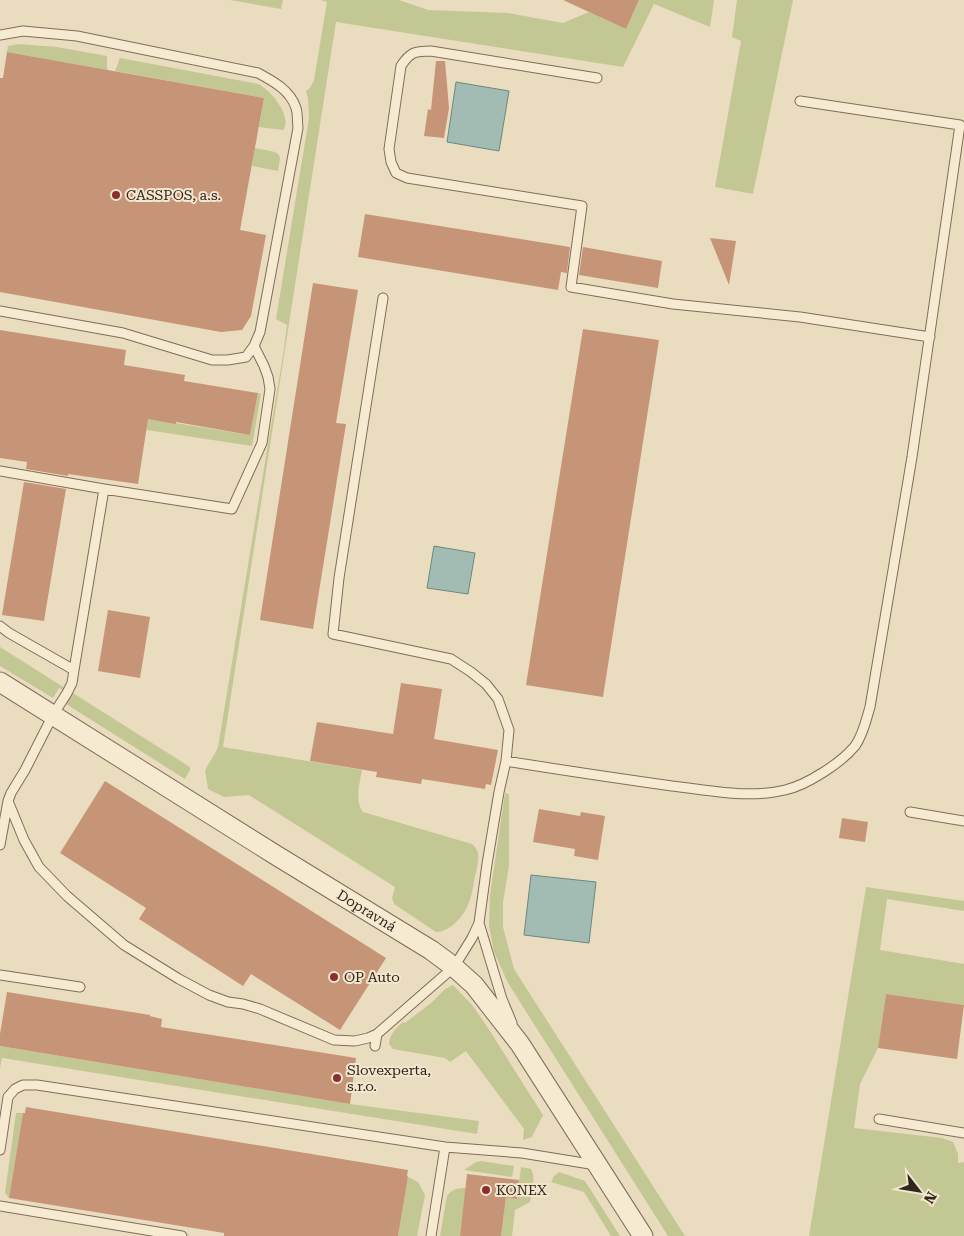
<svg xmlns="http://www.w3.org/2000/svg" width="964" height="1236" viewBox="0 0 964 1236" font-family="'Roboto Serif',serif">
	<style>
		.green { fill: #c3c794 }
		.water { fill: #a2bcb3; stroke: #6a8980 }
		.building { fill: #c69577 }
		.lines { fill: none; stroke-linecap: round; stroke-linejoin: round }
		.service-casing { stroke: #816d59; stroke-width: 11 }
		.minor-casing { stroke: #816d59; stroke-width: 21 }
		.service { stroke: #f6ead1; stroke-width: 9 }
		.minor { stroke: #f6ead1; stroke-width: 19 }
		.poi-dot { fill: #8c2d31; stroke: #f2e6ce; stroke-width: 2 }
		.labels { text-anchor: middle; stroke-width: 4; stroke-linejoin: round; paint-order: stroke }
		.poi-label { font-size: 14px; fill: #32261c; stroke: #f2e6ce; text-anchor: start }
		.street-label { font-size: 14px; fill: #32261c; stroke: #f2e6ce }
	</style>
	<rect width="100%" height="100%" fill="#eadcbf"/>
	<path class="green" d="M230,0H283L281,9Z
		M320,0H399L428,10L508,13L563,23L589,12L626,29L639,0H714L710,27L654,4L623,67L336,22L223,747L362,770C360,783 354,800 363,812L472,844C473,845 476,848 477,850C480,857 477,869 475,876C473,886 472,897 467,907C462,918 449,932 436,932L394,904L392,898L395,887L249,795L224,797L208,789L205,770L214,755L218,747L268,444L283,356L287,325L276,319L309,118L308,99L306,91L310,88L314,80L327,2Z
		M737,0H793L753,194L715,187L741,41L732,37Z
		M18,44L57,47L107,56V70L7,52L8,46Z
		M120,58L258,84C271,90 293,117 283,130L259,127L264,98L115,71Z
		M255,148L275,152L279,155L280,159L278,171L252,166Z
		M258,393L261,394L252,446L147,430L0,395L250,435Z
		M0,647L190,767V770L185,779L66,704L71,695L59,688L53,698L0,666Z
		M505,793L509,794V866L503,902V927L514,969L685,1236H668L508,983L494,952L489,926L490,895Z
		M866,887L964,901V911L887,899L880,950L964,964V1005L886,994L878,1048L860,1084L854,1128L942,1138L953,1142L958,1154V1163L964,1162V1236H809Z
		M453,985L472,1005L488,1028L543,1115L532,1137L523,1140L524,1129L466,1051L450,1062L445,1058L393,1049L389,1044C390,1034 395,1029 403,1022L405,1023L431,1003L445,989Z
		M0,1046L350,1104L479,1121L477,1134L2,1058L0,1068Z
		M16,1113H23L9,1198L5,1193Z
		M481,1161L514,1166L512,1177L464,1170L476,1162Z
		M521,1167L531,1169C536,1178 532,1192 530,1202L515,1210L512,1236H501L506,1197L517,1198Z
		M559,1172L585,1181L620,1236H611L584,1192L551,1182L554,1176Z
		M408,1177L418,1182L425,1195L417,1236H398Z
		M466,1188L460,1236H440L447,1196C452,1189 457,1188 466,1188Z"/>
	<path class="water" d="M456,82L509,91L499,151L447,142Z
		M434,546L475,553L468,594L427,588Z
		M531,875L596,882L589,943L524,935Z"/>
	<path class="building" d="M563,0H639L626,29Z
		M7,52L264,98L240,230L266,235L251,316L242,330L221,332L0,292V78H3Z
		M436,61H445L449,108L444,138L424,136L428,109L431,110Z
		M365,214L570,247L567,273L561,272L558,290L358,257Z
		M710,238L736,241L729,285Z
		M583,247L662,261L658,288L579,275Z
		M313,283L358,290L336,423L346,424L313,629L260,620Z
		M583,329L659,340L603,697L526,685Z
		M0,330L126,350L124,365L185,375L184,381L258,393L250,435L176,422V424L148,419L138,484L68,474V476L26,469L27,462L0,458Z
		M24,482L66,489L44,621L2,615Z
		M108,610L150,617L140,678L98,671Z
		M401,683L442,689L434,739L498,750L491,785L486,784L485,789L422,779L421,784L376,777L377,772L310,761L317,722L393,734Z
		M105,781L386,958L340,1030L251,974L243,986L139,919L146,908L60,853Z
		M539,809L580,816L581,812L605,816L598,860L574,856L575,849L533,842Z
		M842,818L868,822L865,842L839,838Z
		M7,992L150,1015V1016L162,1019L161,1027L356,1058L350,1104L0,1046V1034Z
		M886,994L964,1005L957,1059L878,1048Z
		M26,1107L408,1170L407,1176L408,1177L398,1236H224V1233L9,1198L23,1113H25Z
		M467,1174L519,1180L517,1199L506,1197L501,1236H460Z"/>
	<g class="lines">
		<g class="service-casing">
			<path id="service" d="M0,35L23,31L77,36L258,73C273,81 290,90 296,108C298,114 297,121 298,128L260,332L254,346L246,357L228,360H212L123,333L0,311
				M597,78L431,51C415,51 410,52 401,66L389,149L391,162L396,173L407,178L582,206L571,287L673,304L800,317L930,337
				M383,298L339,578L333,634L451,659L471,672L486,684L498,699L509,730L506,761
				M0,471L104,489L74,670L9,633L0,626
				M104,489L232,509L262,443L270,389L268,377L264,366L254,346
				M8,801L24,840L39,867L67,896L124,945L179,979L209,995L228,1002L243,1004L260,1009L334,1040L355,1041L368,1038L377,1034L454,967L472,938L479,923
				M910,812L964,821
				M0,845L8,801L11,793L25,770L53,715L67,693L72,683L74,670
				M0,975L80,987
				M512,1023L502,999L479,923L487,864L499,792L506,761C561,770 616,778 672,786C709,790 748,799 785,790C807,785 841,763 855,746C863,735 866,720 870,707L912,457L960,125L800,101
				M375,1046L377,1034
				M879,1119L964,1133
				M0,1150L8,1097L15,1089L23,1085H37L445,1147L522,1153L596,1165
				M0,1206L182,1236
				M431,1236L445,1147"/>
		</g>
		<g class="minor-casing">
			<g id="minor">
				<path id="s1" d="M0,682L274,854L431,950L454,967L474,985L520,1044L643,1236"/>
			</g>
		</g>
		<use href="#service" class="service"/>
		<use href="#minor" class="minor"/>
	</g>
	<g class="poi-dot">
		<circle cx="116" cy="195" r="5"/>
		<circle cx="334" cy="977" r="5"/>
		<circle cx="337" cy="1078" r="5"/>
		<circle cx="486" cy="1190" r="5"/>
	</g>
	<g class="labels">
		<g class="poi-label">
			<text x="126" y="200">CASSPOS, a.s.</text>
			<text x="344" y="982">OP Auto</text>
			<text x="347" y="1075">Slovexperta,<tspan x="347" dy="16">s.r.o.</tspan></text>
			<text x="496" y="1195">KONEX</text>
		</g>
		<g class="street-label">
			<text dy="5" stroke="none"><textPath href="#s1" startOffset="432">Dopravná</textPath></text>
		</g>
	</g>
	<g transform="translate(919 1191) rotate(121)" stroke="#f2e6ce" stroke-width="4" paint-order="stroke">
	<path d="M0-4L9 19L0 12L-9 19Z" fill="#32261c"/>
	<text y="-8" font-size="14" font-weight="bold" text-anchor="middle" fill="#32261c">N</text>
	</g>
</svg>
